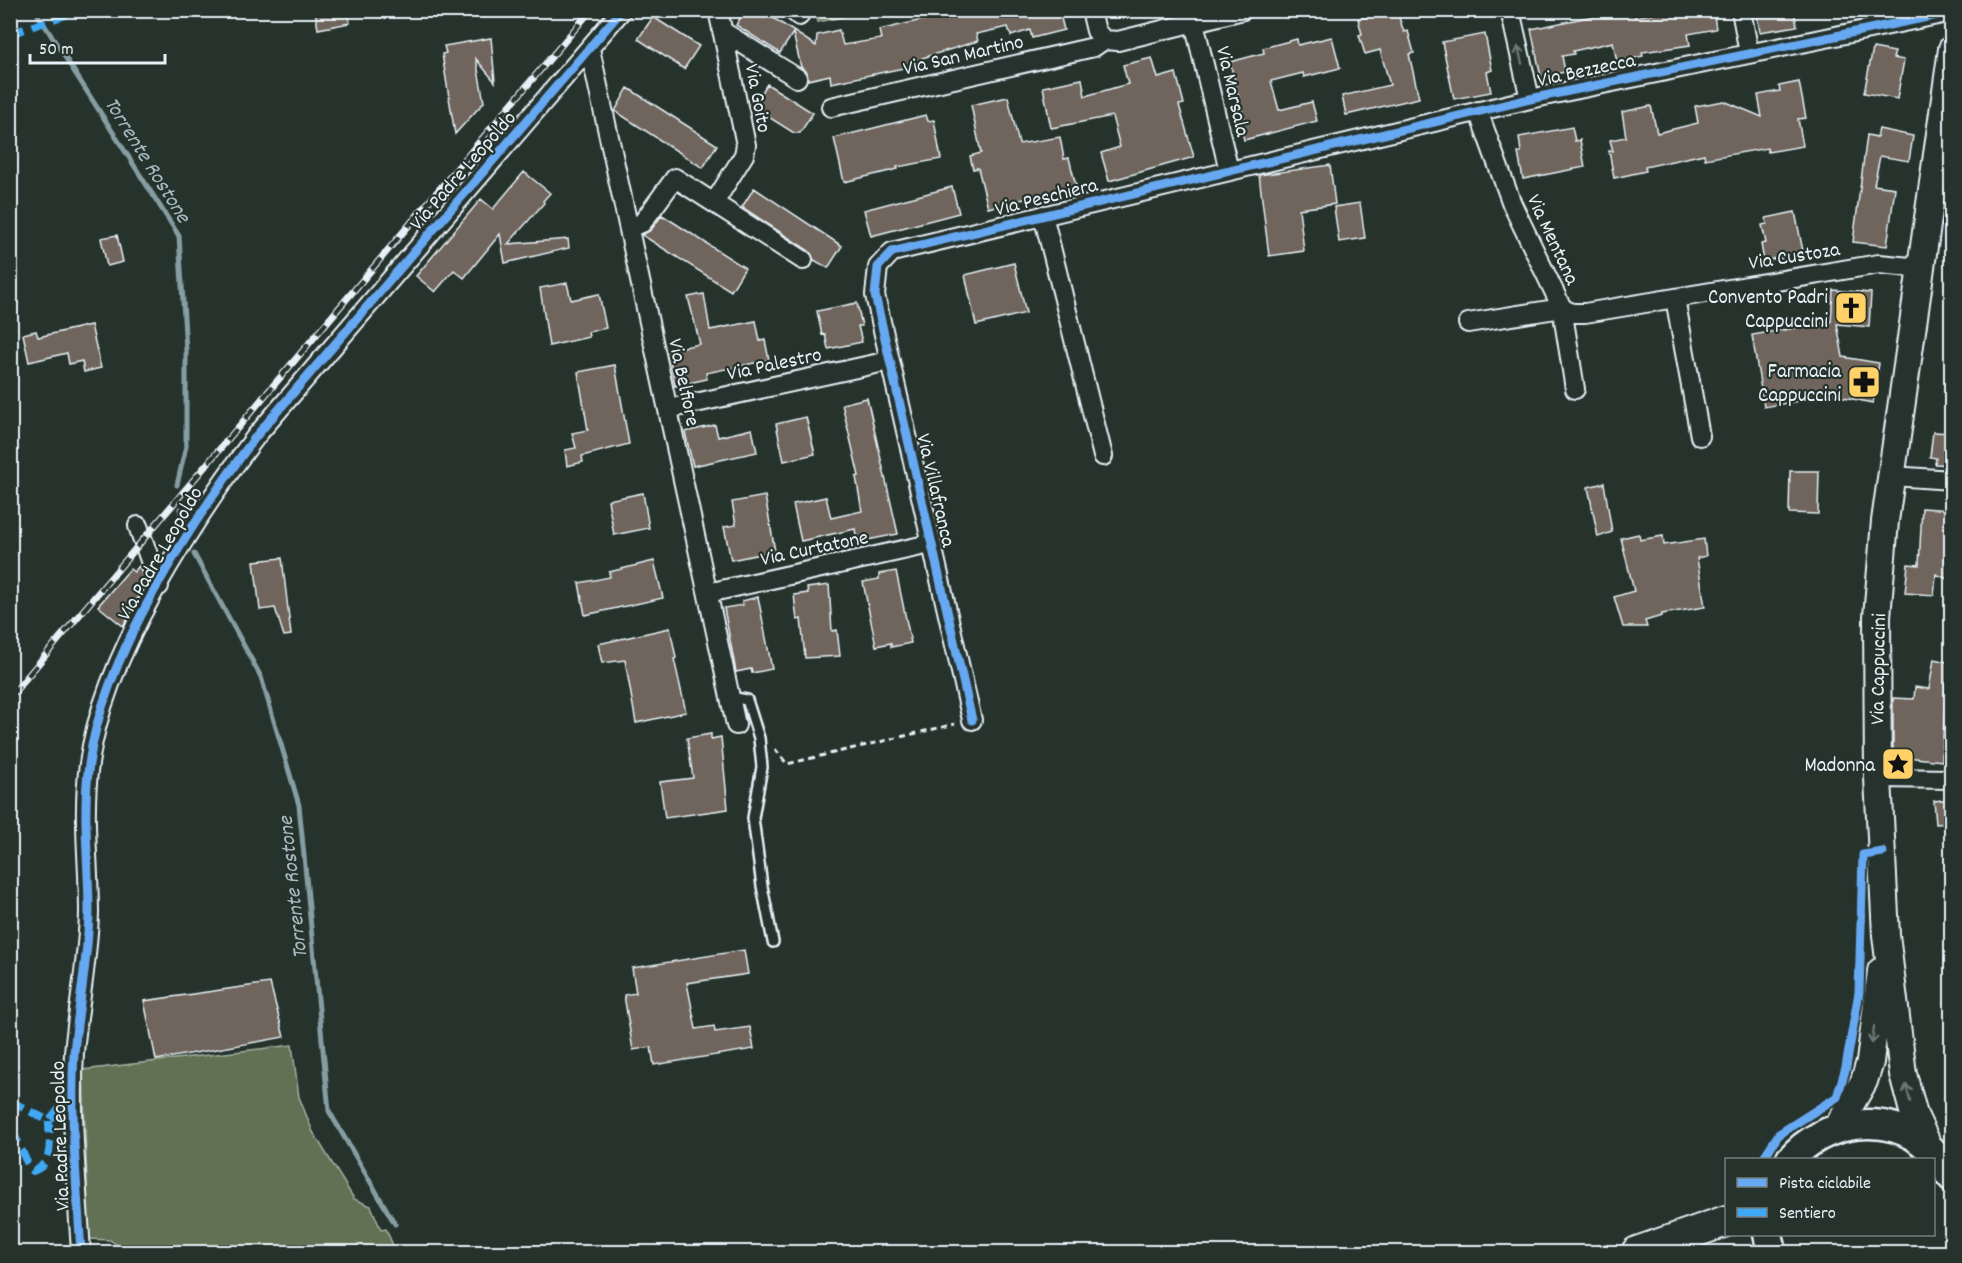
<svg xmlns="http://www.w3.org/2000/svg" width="1962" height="1263" viewBox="0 0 1962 1263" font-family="Dekko,sans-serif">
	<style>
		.green { fill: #627152; stroke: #a5b1a5; stroke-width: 1.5 }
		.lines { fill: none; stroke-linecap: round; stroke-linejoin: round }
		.stream { stroke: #869ea3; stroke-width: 5 }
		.building { fill: #70655b; stroke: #e8f1f8; stroke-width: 1.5 }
		.service-casing { stroke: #e8f1f8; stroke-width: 14 }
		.minor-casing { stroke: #e8f1f8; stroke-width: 22 }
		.secondary-casing { stroke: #e8f1f8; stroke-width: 30 }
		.primary-casing { stroke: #e8f1f8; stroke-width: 33 }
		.trunk-casing { stroke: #e8f1f8; stroke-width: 34 }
		.path { stroke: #e8f1f8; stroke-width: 3; stroke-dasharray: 6 4.5; stroke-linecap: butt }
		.service { stroke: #26332d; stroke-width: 9 }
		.minor { stroke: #26332d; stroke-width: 18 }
		.secondary { stroke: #26332d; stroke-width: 26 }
		.primary { stroke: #26332d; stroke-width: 28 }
		.trunk { stroke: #26332d; stroke-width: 30 }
		.rail-casing { stroke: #e8f1f8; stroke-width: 7 }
		.rail { stroke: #26332d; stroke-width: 4.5; stroke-dasharray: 14; stroke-linecap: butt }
		.quiet { stroke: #3fa9f5; stroke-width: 8; stroke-dasharray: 15 8; stroke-linecap: butt }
		.cycleway-casing { stroke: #26332d; stroke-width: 13 }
		.cycleway { stroke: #66a8f1; stroke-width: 9 }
		.oneway { stroke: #6a7674 }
		.labels { text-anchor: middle; stroke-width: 4.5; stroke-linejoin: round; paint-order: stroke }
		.street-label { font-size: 21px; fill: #e8f1f8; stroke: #26332d }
		.poi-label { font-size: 21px; fill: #e8f1f8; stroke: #26332d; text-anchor: end }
		.water-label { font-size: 22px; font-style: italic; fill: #a7bac0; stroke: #26332d }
	</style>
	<rect width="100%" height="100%" fill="#26332d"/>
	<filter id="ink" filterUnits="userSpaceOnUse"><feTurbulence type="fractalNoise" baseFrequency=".0167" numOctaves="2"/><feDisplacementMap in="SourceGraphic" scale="12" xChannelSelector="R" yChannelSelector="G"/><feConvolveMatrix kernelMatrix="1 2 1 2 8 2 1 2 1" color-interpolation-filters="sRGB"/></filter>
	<g filter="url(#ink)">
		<path class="green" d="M815,11V10L869,11L818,22Z
			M292,1045L299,1097L313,1132L354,1199L371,1206L381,1230L386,1229L395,1250L120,1247L110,1240L89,1239L83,1070Z"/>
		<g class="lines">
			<path class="stream" d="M35,10L179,236L186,351V446L177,485
				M180,509L182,516
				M194,554L261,677L299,805L329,1111L395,1224
				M405,1250L406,1252"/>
		</g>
		<path class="building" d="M315,10H348L350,23L318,29Z
			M745,10H761L816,46L817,35L839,30L843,45L881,39L879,30L935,17L934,14L946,10H1059L1064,30L1032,38L1030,30L1011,36L1008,27L976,34L978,41L922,58L923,64L831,83L830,75L808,80L807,72L801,67L793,33L780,53L736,25Z
			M1622,10H1634L1635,17L1676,10H1713L1716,29L1688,34L1690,45L1642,52L1643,56L1617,62L1613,42L1573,51L1574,54L1562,56L1565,72L1541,77L1531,29Z
			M1756,10H1794L1797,26L1760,32Z
			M1382,12V16L1397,12L1404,32L1408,31L1414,53L1409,54L1419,98L1346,115L1342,96L1390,85L1380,50L1365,54L1359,35L1362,34L1358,19Z
			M653,17L699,46L684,69L638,39Z
			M1485,34L1492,70L1487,72L1491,92L1454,99L1442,42Z
			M1332,37L1340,68L1304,77L1303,73L1271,81L1279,110L1312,102L1317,121L1244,140L1239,120L1244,119L1230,62L1264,53L1263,48L1297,39L1298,45Z
			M491,38L495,82L476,59L484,102L455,134L442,54L446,53L444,46Z
			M1873,48L1895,52L1893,58L1904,60L1897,99L1864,93Z
			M1152,58L1158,78L1176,73L1184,104L1179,105L1194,157L1109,181L1101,153L1120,147L1112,116L1051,128L1043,87L1082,79L1085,96L1128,84L1123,65Z
			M1799,82L1806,118L1798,119L1803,146L1768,152L1767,148L1705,159L1704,154L1645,167L1646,171L1614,178L1609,151H1613L1610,140L1626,137L1622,112L1651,106L1657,133L1698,123L1695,106L1724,101L1762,117L1758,95L1780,91L1779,86Z
			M767,84L813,113L800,133H794L753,107Z
			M628,88L717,145L703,168L615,111Z
			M1008,97L1019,144L1060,137L1064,159L1069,158L1076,186L988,208L978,168L973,169L970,156L981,153L971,105Z
			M926,115L928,121L934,120L941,159L897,167L898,169L844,182L834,138Z
			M1572,127L1575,141L1580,140L1585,167L1523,179L1518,153L1521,152L1519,137Z
			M1879,129L1913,136L1909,161L1880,156L1874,185L1895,188L1887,246L1853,242L1867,135L1877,137Z
			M1330,165L1335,204L1299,209L1304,251L1269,256L1259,175Z
			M524,172L550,193L543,201L544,203L508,244L568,239L569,248L505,263L500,234L464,278L454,270L435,292L416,276L481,199L493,209Z
			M952,187L959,213L871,236L864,210Z
			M754,188L842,246L828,268L814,260L809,251L742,207Z
			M1360,203L1365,238L1339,242L1334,207Z
			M1795,212L1804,256L1782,261L1781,257L1764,261L1761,244L1766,243L1762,225L1767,224L1766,218Z
			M662,215L745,268L731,291L642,235L651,230Z
			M117,235L123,262L107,266L101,238Z
			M1014,263L1026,313L976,325L965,275Z
			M567,283L571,300L599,294L606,328L588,332L589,337L549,346L540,288Z
			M1833,290L1871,293L1869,327L1837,324L1843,357L1879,363L1873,403L1834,395L1764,407L1752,335L1831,322Z
			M704,294L710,330L756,321L760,341L765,340L769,360L706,373L707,379L675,386L668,350L700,344L688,297Z
			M857,303L862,326H858L862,342L828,349L825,334L822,335L817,311Z
			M91,325L101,368L84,372L82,361L69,364L67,353L29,362L23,334L36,331L38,337Z
			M615,365L629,444L582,456L583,462L567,466L565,450L576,448L572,433L588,430L578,372Z
			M867,398L898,534L857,542L855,529L801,541L793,504L826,497L831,518L862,511L856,477L859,476L842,404Z
			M806,417L815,454L784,461L776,424Z
			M715,425L718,437L752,429L757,452L693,466L685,432Z
			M1933,432L1952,433V465L1935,464L1936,458L1930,457Z
			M1790,471H1819L1818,514L1789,513Z
			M1604,483L1612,532L1598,537L1588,487Z
			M643,493L649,528L614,535L608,500Z
			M765,496L775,551L731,560L724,527L736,525L732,502Z
			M1922,508L1952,510V581L1936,574L1934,595L1905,593L1908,564L1919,565Z
			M1639,534L1640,540L1663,536L1664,545L1704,539L1706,556L1697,558L1705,607L1662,614V616L1645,621L1647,627H1623L1614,597L1634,591L1621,538Z
			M282,558L291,635L284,636L275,608L260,610L254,561Z
			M654,561L663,598L585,615L579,583L610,577L609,572Z
			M139,566L146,583L123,626L98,606L130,569L134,572Z
			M896,571L911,643L891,647V643L876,646L863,582L879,579V574Z
			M829,585L832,631L837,630L840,656L805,658L801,619L797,620L794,595L808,593L807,588Z
			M758,597L772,669L752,673L751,669L736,672L724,608L743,605L742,601Z
			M670,628L676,658L674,659L686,712L636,723L625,660L602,663L598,644Z
			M1934,659L1952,663V682H1946L1942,761L1906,757L1905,760L1893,759V698L1914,699L1915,687L1929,689Z
			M711,734V739L721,737L728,809L665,818L660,782L693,778L687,738Z
			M1952,799V823L1936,824L1934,801Z
			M744,950L748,974L687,983L696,1029L714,1026L715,1032L750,1027L754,1049L654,1065L651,1047L633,1050L624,995L636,993L632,968Z
			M270,983L284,1037L156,1060L144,1001Z"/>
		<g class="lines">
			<g class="service-casing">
				<path id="service" d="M730,697L747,700L759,738L762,767L753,818L762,886L773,942"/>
			</g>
			<g class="minor-casing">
				<path id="minor" d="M792,10L799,16
					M1091,10L1096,31L1104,40
					M1510,10L1530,99
					M1741,10L1749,53
					M1194,22L1229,171
					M722,31L797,78
					M590,49L736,725
					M831,107L1094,47L1104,40L1118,41L1243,10
					M1478,111L1512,204L1562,308L1575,389
					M714,203L803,260
					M1043,215L1103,456
					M630,227L642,223L675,178L714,203L744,155L746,145L718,10
					M1675,298L1700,436
					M1468,323L1562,308L1572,313H1585L1879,264L1921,268
					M668,409L889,361
					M1892,476L1952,480
					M138,526L159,586
					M708,593L930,544
					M972,720L875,295L878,267L892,252L1530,99L1952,12
					M1878,778L1952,779
					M81,1252C77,1186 70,1119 74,1053C78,1007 88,960 89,913C89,862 82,815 89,764C103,656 192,521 257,435L622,10"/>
			</g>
			<g class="secondary-casing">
				<path id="secondary" d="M1837,1128L1864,1081L1870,1062L1881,971
					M1929,1147L1914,1115L1903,1074L1886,935L1878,778L1877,617L1885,521L1952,49"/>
			</g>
			<g class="primary-casing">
				<path id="primary" d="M1790,1160C1823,1120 1890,1110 1928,1147C1937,1155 1944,1167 1952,1177
					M1768,1234L1772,1252"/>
			</g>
			<g class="trunk-casing">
				<path id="trunk" d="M1637,1252L1726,1221"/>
			</g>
			<path class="path" d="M775,749L787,764L955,724"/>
			<use href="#service" class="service"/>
			<use href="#minor" class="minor"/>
			<use href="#secondary" class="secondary"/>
			<use href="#primary" class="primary"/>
			<use href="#trunk" class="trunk"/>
			<g class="rail-casing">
				<path id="rail" d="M10,697L591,10"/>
			</g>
			<use href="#rail" class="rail"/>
			<path class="quiet" d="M10,34L80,10
				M10,1101L49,1121L72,1094
				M10,1130C23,1145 21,1157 33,1171C55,1163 49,1140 49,1121"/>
			<g class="cycleway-casing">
				<path id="cycleway" d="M972,720L875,295L878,267L892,252L1530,99L1952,12
					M1762,1160L1779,1134L1837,1097L1846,1067L1859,992L1863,855L1883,852
					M81,1252C77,1186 70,1119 74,1053C78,1007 88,960 89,913C89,862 82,815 89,764C103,656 192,521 257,435L622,10"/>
			</g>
			<use href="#cycleway" class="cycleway"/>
		</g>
		<defs><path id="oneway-shaft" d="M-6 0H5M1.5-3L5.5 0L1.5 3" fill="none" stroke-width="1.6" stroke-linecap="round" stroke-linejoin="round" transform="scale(1.5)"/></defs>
		<g class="oneway">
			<use href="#oneway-shaft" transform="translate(1520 55) rotate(-103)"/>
			<use href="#oneway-shaft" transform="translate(1873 1035) rotate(97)"/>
			<use href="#oneway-shaft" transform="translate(1908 1093) rotate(-104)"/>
		</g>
	</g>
	<defs>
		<g id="church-square" transform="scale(1.725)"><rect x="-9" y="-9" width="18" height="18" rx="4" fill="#ffd166" stroke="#26332d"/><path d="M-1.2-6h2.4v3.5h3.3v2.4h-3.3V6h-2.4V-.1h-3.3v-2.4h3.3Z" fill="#111"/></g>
		<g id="pharmacy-square" transform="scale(1.725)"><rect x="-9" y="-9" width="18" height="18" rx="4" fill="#ffd166" stroke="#26332d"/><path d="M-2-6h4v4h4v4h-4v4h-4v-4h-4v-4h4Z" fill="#111"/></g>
		<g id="sight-square" transform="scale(1.725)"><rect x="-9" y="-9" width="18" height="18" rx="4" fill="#ffd166" stroke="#26332d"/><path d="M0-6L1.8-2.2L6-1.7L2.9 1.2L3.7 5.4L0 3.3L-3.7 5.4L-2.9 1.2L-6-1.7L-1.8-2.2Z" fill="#111"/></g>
	</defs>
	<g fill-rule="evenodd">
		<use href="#church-square" x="1851" y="308"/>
		<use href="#pharmacy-square" x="1864" y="382"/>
		<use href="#sight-square" x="1898" y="764"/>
	</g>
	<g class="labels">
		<g class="street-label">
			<text transform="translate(963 54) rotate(-13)" y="7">Via San Martino</text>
			<text transform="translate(1586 69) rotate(-12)" y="7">Via Bezzecca</text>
			<text transform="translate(1234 91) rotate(77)" y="7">Via Marsala</text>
			<text transform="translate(759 98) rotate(79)" y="7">Via Goito</text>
			<text transform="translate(462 170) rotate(-49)" y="7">Via Padre Leopoldo</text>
			<text transform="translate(1046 196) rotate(-14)" y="7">Via Peschiera</text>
			<text transform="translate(1554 239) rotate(65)" y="7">Via Mentana</text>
			<text transform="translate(1794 255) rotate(-9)" y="7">Via Custoza</text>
			<text transform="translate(774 363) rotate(-12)" y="7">Via Palestro</text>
			<text transform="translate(685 382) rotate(78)" y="7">Via Belfiore</text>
			<text transform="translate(937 490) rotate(77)" y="7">Via Villafranca</text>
			<text transform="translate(814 547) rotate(-12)" y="7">Via Curtatone</text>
			<text transform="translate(159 553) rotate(-60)" y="7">Via Padre Leopoldo</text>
			<text transform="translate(1877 669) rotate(-89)" y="7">Via Cappuccini</text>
			<text transform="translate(59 1136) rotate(-92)" y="7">Via Padre Leopoldo</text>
		</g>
		<g class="poi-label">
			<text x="1828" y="303">Convento Padri<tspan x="1828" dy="24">Cappuccini</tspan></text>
			<text x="1841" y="377">Farmacia<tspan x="1841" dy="24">Cappuccini</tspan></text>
			<text x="1875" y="771">Madonna</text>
		</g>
		<g class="water-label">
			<text transform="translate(149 159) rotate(58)" y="8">Torrente Rostone</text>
			<text transform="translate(291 888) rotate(-96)" y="8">Torrente Rostone</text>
		</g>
	</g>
	<rect width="1962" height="1263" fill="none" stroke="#26332d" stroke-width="36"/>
	<rect x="18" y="18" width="1926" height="1227" fill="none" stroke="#e8f1f8" stroke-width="2" filter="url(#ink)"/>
	<rect x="1725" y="1158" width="210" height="78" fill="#26332d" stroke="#747f7e" stroke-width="1.5"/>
	<rect x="1737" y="1178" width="30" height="9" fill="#66a8f1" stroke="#747f7e" stroke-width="1.5"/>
	<text x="1779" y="1188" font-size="18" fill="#e8f1f8">Pista ciclabile</text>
	<rect x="1737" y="1208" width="30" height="9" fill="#3fa9f5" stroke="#747f7e" stroke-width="1.5"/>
	<text x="1779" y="1218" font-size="18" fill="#e8f1f8">Sentiero</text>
	<path d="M30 54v9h135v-9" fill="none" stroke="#e8f1f8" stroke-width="3"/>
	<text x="39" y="54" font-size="18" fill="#e8f1f8" stroke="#26332d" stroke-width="4.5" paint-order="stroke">50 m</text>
</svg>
